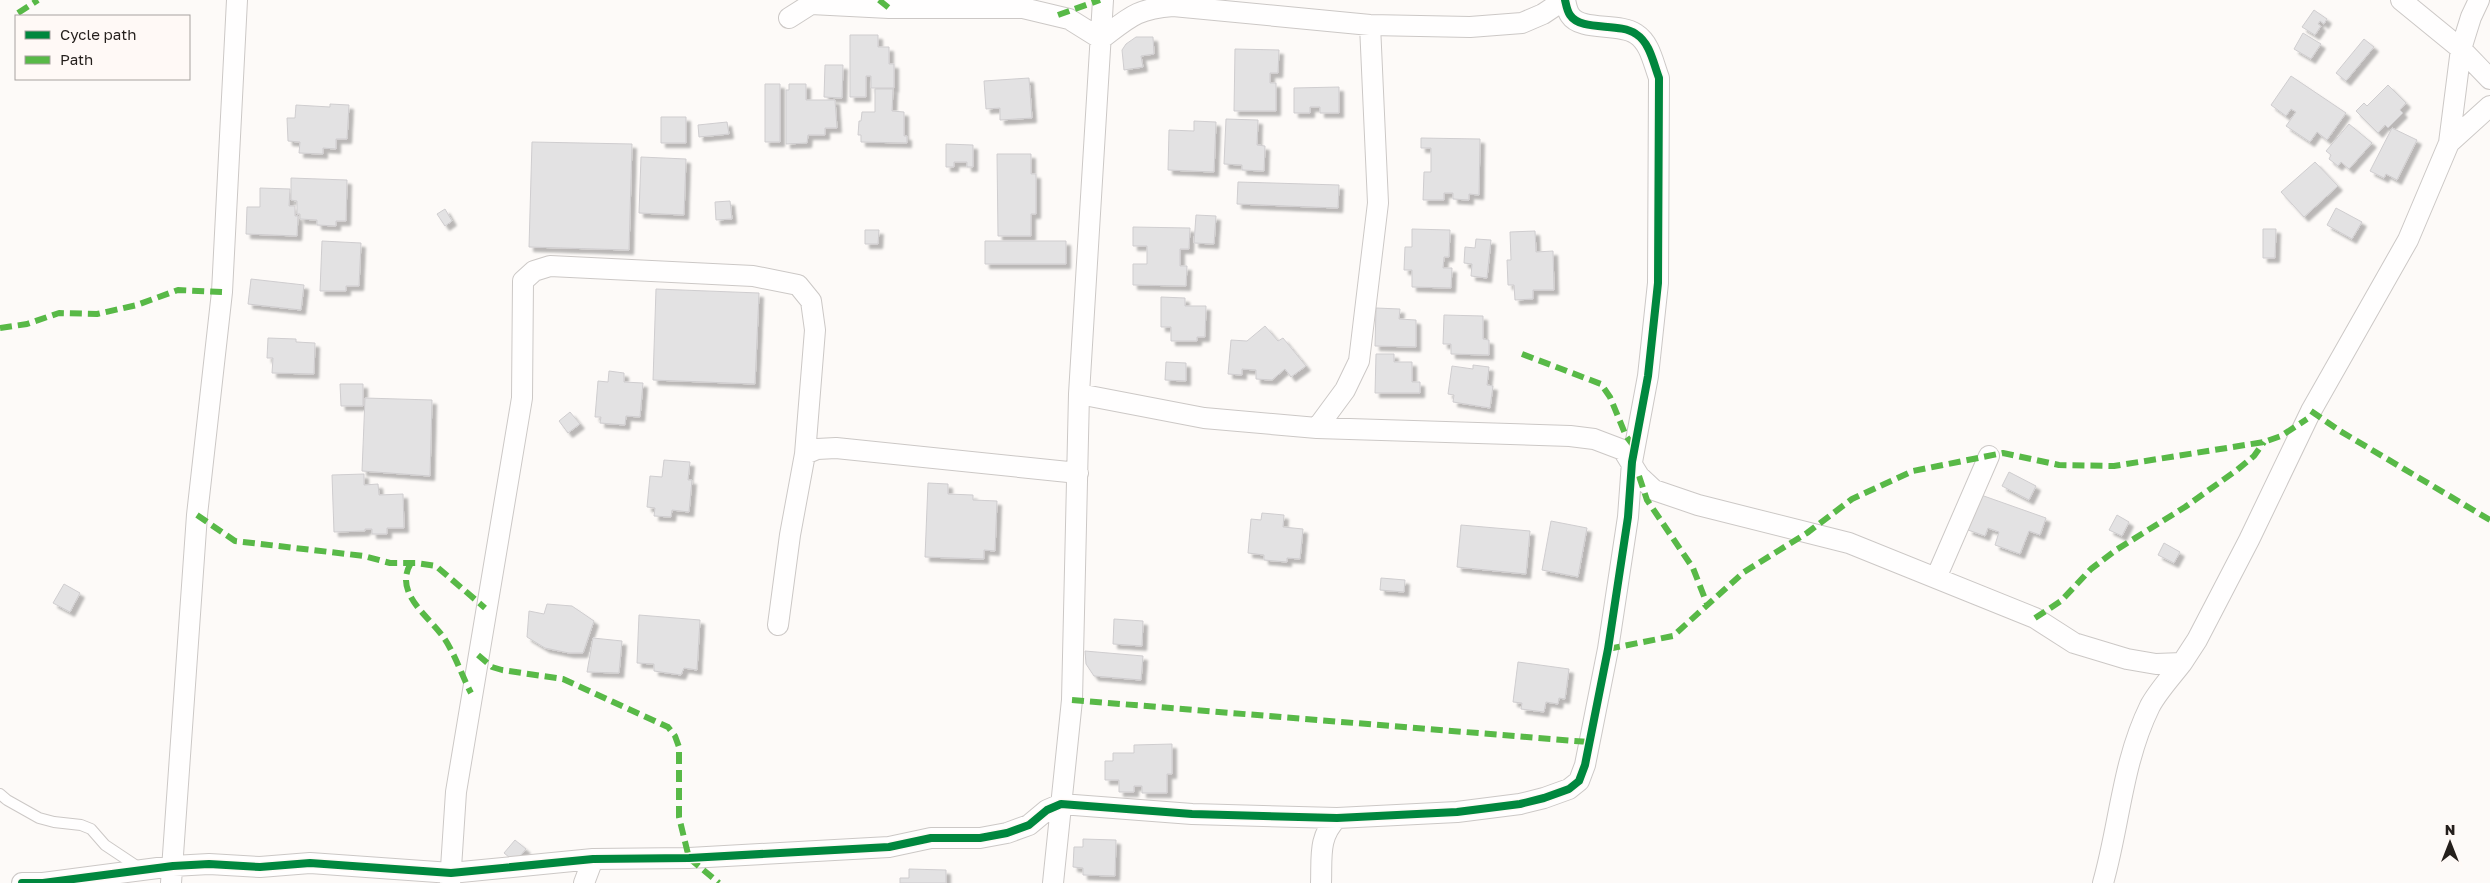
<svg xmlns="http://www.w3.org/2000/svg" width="2490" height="883" viewBox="0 0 2490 883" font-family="'Golos Text',sans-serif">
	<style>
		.building { fill: #e3e2e3; stroke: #cfcdcf; filter: url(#shadow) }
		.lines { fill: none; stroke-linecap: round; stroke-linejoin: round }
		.service-casing { stroke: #ccc8c6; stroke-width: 12 }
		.minor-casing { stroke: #ccc8c6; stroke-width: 22 }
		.service { stroke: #fffefe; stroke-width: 10 }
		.minor { stroke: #fffefe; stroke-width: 20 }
		.quiet { stroke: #58b947; stroke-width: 6; stroke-dasharray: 12 6; stroke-linecap: butt }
		.cycleway-casing { stroke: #fff9f6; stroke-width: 11 }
		.cycleway { stroke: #00873e; stroke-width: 8 }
	</style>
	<defs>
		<filter id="shadow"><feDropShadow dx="4.5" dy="4.5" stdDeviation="1" flood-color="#0004"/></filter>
	</defs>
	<rect width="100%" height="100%" fill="#fdfaf8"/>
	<path class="building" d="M2314,10L2327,19L2324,24L2320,21L2318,24L2321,26L2315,35L2302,27Z
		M2303,33L2321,44L2311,59L2294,49Z
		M850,35H878V47H889V64H894V88H871V76H866V97H850Z
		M1136,37H1153L1154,54L1141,56L1143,67L1124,70L1122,50L1126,44Z
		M2364,39L2374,47L2346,81L2336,73Z
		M1235,49L1279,50L1278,73H1270V83H1276V111H1234Z
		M825,65H843L842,98L824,97Z
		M2291,76L2346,113L2327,140L2317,132L2310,142L2286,126L2296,112L2291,109L2286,116L2271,105Z
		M1029,78L1032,118L1000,120V108L986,109L984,81Z
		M765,84H780V142H765Z
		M789,84H806V100H835L837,128H825V135H808L807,143L786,144V90H789Z
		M2388,85L2406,103L2400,110L2403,113L2388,128L2385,125L2378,133L2356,111L2364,103L2367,106Z
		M1339,87V113H1320V107H1310V113H1294V88Z
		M875,89H893L892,111L904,112V136H907V143L861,142V135H858L859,121H861L862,112H875Z
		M330,104L349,105L347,139H336V149L323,148V154L299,153L300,142L288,141L287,118H295L296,105L330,107Z
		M661,117H686V143H661Z
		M1226,119L1258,120L1257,145L1265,146L1264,171L1242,170V165L1224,164Z
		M1194,121L1216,122L1214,172L1168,170L1169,130L1194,131Z
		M727,122L729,134L699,137L698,125Z
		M2349,124L2372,143L2349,169L2341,162L2338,166L2329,159L2331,155L2326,151Z
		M2392,128L2417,140L2397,180L2386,174L2384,178L2370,171Z
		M1421,138L1480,139L1479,195L1469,194V200L1453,199V193H1444V200H1423L1424,172H1431V148H1421Z
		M532,142L632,144L629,250L529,247Z
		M946,144L973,145V167H967V162H954V167H946Z
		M997,154H1031V174H1036V214H1031V236H998Z
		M641,157L686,159L684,215L639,213Z
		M2315,162L2338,186L2304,217L2281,192Z
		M291,178L347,180L346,221H336V226L317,225V220L300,219V214H297V201L291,200Z
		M1238,182L1339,185L1338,208L1237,204Z
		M260,188L290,189L289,206H295V216H298L297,236L246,234L247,207H260Z
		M730,201L732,219L716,220L715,202Z
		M2336,208L2362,222L2352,239L2327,225Z
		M445,209L452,221L445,226L437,214Z
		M1196,215L1216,216L1214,244L1194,243Z
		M1133,227L1190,228L1189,249H1180V266H1187L1186,286L1133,285V264H1147V246H1133Z
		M1412,229L1450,230L1449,257H1444L1443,268H1452L1451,288L1412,287V270H1404L1405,247H1412Z
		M2263,229H2276L2275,258H2263Z
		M865,230H879L878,244H865Z
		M1535,231L1536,252L1553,251L1554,290H1533V299L1515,300L1514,285H1508L1507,260H1511L1510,232Z
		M1476,239L1491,240L1487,278L1471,276L1472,264L1464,263L1465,247L1475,248Z
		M322,241L361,243L359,286H346V291H320Z
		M985,241H1066V264H985Z
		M251,279L304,285L301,310L248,304Z
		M656,289L759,293L755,384L653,380Z
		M1161,297L1185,298V306H1206L1205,337H1197V341H1171V327H1161Z
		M1376,308L1400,309L1399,319L1416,320V347L1375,346Z
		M1444,315L1483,316V339L1489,340V355L1451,354V344H1443Z
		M1265,326L1278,341L1283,338L1306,366L1291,377L1285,369L1272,380L1256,379V370L1242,369V375L1228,374L1231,340L1247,341Z
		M268,338L296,339V342L315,343L314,374L272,373L273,358H267Z
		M1376,354H1394V362H1412V382H1420V393H1375Z
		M1166,362L1186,363V381L1165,380Z
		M1473,365L1489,367L1487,385L1493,386L1490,408L1453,402L1454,395L1448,394L1452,366L1473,369Z
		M609,371L624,373V382L643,383L640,417L626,416L625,425L600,423L601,417H595L598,381L608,382Z
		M340,384H363V406H341Z
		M365,398L432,400L430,476L362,471Z
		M570,412L580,424L568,433L559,421Z
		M664,460L690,462L688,480H692L689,512L672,510L671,517L654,516L655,508L647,507L650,476L662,477Z
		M2009,472L2036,486L2029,500L2002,486Z
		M364,474V485L378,484L379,495L403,494L404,528H387V534H372V529H365V531L334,532L332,475Z
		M928,483L948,484V494L973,495V500L997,501L995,551L984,550V559L925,557Z
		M1981,495L2046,518L2040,535L2029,531L2020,554L1995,545L1999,532L1988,528L1985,536L1968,530Z
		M1262,513L1284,515L1283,527L1303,529L1300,559L1287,558V562L1264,560V555L1248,553L1251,519L1261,520Z
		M2117,515L2129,522L2122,536L2109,530Z
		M1551,521L1587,528L1578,577L1542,570Z
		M1461,525L1530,531L1526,574L1457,567Z
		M2164,543L2180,552L2174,563L2158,555Z
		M1381,578L1405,580L1404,592L1380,590Z
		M64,584L80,593L70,612L53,603Z
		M547,604L572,606L594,621L583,653H569L545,648L527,637L529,611L544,614Z
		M639,615L700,620L697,670L684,668L681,675L654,671V664L637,663Z
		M1114,619L1143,621L1142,646L1113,644Z
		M593,638L622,641L619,673L587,672Z
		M1085,651L1143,656L1141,680L1094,676L1086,664Z
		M1518,662L1569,669L1565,699L1559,698L1558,704L1546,702L1544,712L1521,709L1522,703L1513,702Z
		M1172,744V774H1167V793H1142V786H1134V792H1119V780H1105V761H1113V753H1134V745Z
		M1083,839L1116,840L1115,876L1083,875V868L1073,867L1074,847H1083Z
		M515,840L526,849L515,862L504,853Z
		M909,869L946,870V883H900V878H909Z"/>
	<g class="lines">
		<g class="service-casing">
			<path id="service" d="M0,794L7,800L39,818L54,822L81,825L91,829L105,845L141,869"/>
		</g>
		<g class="minor-casing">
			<path id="minor" d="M2401,0L2461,49L2490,79
				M789,18L811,4L889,8H1023L1069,19L1101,39C1130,17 1136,9 1173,6L1370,25L1470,27L1522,23L1543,14L1564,0
				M2449,143L2490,106
				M1079,394L1204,418L1317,428L1570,436L1594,439L1623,450L1639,476L1654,490L1698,505L1849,543L2035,618L2074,643L2127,659L2156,664L2182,663L2197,640L2249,540L2311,411L2408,240L2449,143L2461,49L2471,17L2479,0
				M1317,428L1345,390L1359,361L1378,203L1370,25
				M805,454L817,449L836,448L1078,473
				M1936,578L1989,456
				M22,883H43L173,866L209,864L260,867L310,863L451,873L593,859L689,858L889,847L931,838H980L1007,833L1029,825L1047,810L1061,804L1192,814L1337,818L1457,812L1520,804L1544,798L1569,789L1579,781L1585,765L1608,649L1628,517L1632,462L1648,376L1658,283L1659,78C1653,62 1650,43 1636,34C1619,22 1581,32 1570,15C1567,11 1566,4 1565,0
				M171,883L197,515L222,292L237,0
				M450,883L456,792L522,398L523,281L534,271L550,266L753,276L798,285L811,301L815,330L805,454L790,535L778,625
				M584,883L593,859
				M1053,883L1072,700L1079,394L1103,0
				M1321,883C1322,857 1318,837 1337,818
				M2103,883C2120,823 2122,763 2150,706C2158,691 2172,676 2182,663"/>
		</g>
		<use href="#service" class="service"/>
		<use href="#minor" class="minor"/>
		<path class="quiet" d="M879,0L889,8
			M18,13L38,0
			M1058,15L1100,0
			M0,328L27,324L59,313L97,314L137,305L178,290L222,292
			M1522,354L1601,384L1610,397L1626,436L1635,448
			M2311,411L2340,431L2490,520
			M1639,476L1647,500L1693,568L1707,604
			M197,515L235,541L364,556L390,563H416L436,566L485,608
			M411,563C393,593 428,615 444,638C455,654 462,676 471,693
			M2035,618L2061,601L2091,569L2116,550L2185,507L2237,470L2254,456L2264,442
			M1608,649L1673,636L1744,572L1807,533L1852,499L1913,471L2003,453L2059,465L2114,466L2264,442L2281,436L2307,419
			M478,655L492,667L502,670L563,679L668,727L675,736L679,747V817L689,858L719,883
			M1072,700L1588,742"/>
		<g class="cycleway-casing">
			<path id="cycleway" d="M22,883H43L173,866L209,864L260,867L310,863L451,873L593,859L689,858L889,847L931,838H980L1007,833L1029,825L1047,810L1061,804L1192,814L1337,818L1457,812L1520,804L1544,798L1569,789L1579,781L1585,765L1608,649L1628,517L1632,462L1648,376L1658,283L1659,78C1653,62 1650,43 1636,34C1619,22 1581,32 1570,15C1567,11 1566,4 1565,0"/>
		</g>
		<use href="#cycleway" class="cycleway"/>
	</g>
	<rect x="15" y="15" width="175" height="65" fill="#fff9f6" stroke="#a7a29f"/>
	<rect x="25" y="31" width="25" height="8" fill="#00873e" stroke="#a7a29f"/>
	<text x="60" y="40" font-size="15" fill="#241f1c">Cycle path</text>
	<rect x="25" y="56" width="25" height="8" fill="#58b947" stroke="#a7a29f"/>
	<text x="60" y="65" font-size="15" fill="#241f1c">Path</text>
	<g transform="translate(2450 843)" stroke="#fff9f6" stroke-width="4" paint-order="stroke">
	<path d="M0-4L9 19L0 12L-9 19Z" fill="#241f1c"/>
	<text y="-8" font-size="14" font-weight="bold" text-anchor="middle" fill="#241f1c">N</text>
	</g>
</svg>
